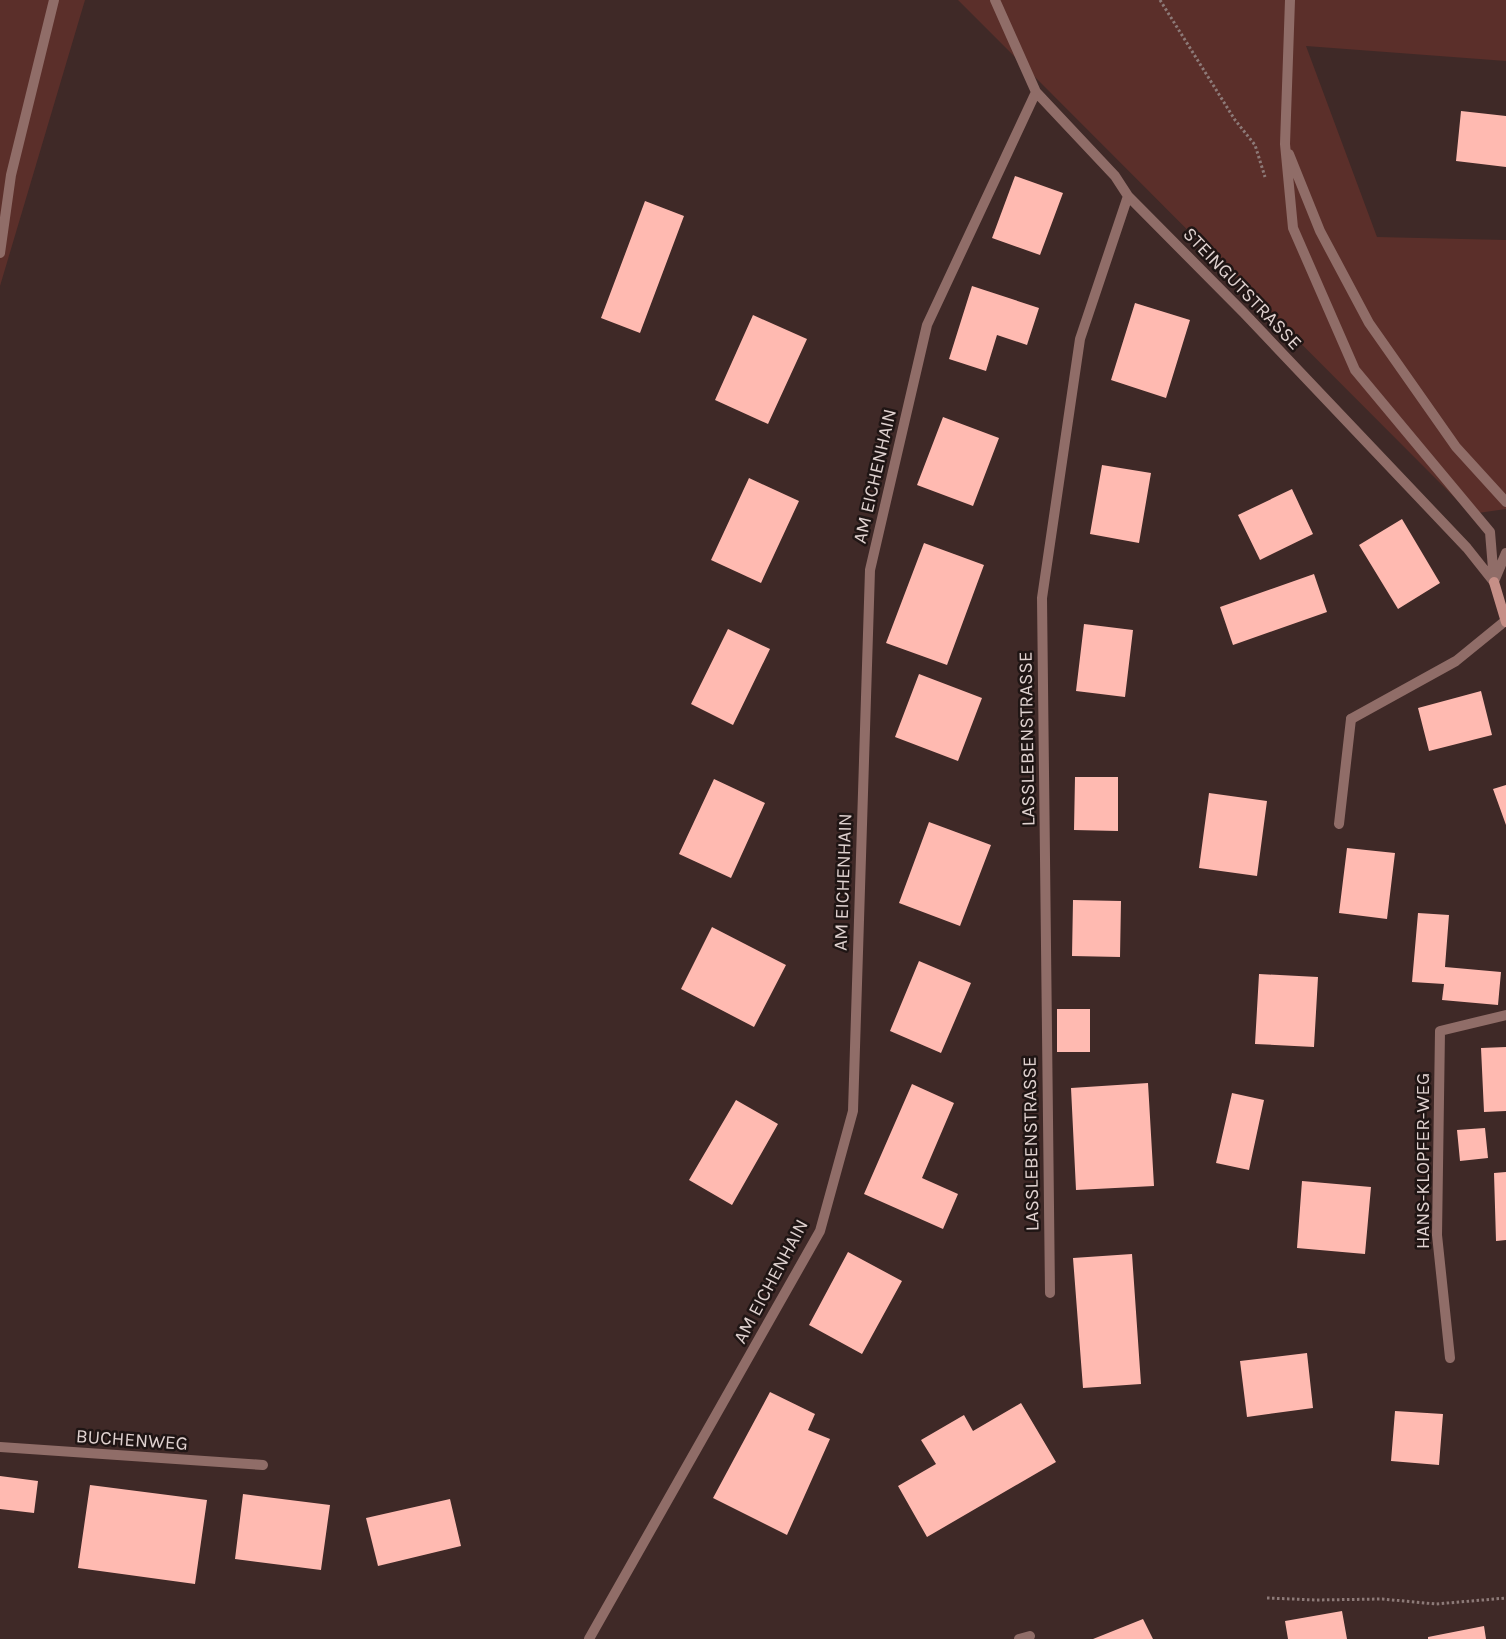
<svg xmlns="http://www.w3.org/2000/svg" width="1506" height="1639" viewBox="0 0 1506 1639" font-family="Karla,sans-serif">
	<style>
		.green { fill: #5b2f2a }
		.building { fill: #ffbab1 }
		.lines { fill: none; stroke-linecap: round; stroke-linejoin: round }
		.path { stroke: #8d7a78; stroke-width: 3; stroke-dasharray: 2.5 2.5; stroke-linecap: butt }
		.lane { stroke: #906d68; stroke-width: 10 }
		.street { stroke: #906d68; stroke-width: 10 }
		.secondary { stroke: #c68f87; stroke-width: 10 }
		.labels { text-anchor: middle; stroke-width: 5; stroke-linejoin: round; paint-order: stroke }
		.street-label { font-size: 19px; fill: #e0d2d0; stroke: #1f1514 }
	</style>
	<rect width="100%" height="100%" fill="#3f2927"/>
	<path class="green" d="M0,0H85L0,286Z
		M958,0H1506V61L1306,46L1377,237L1506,240V509L1471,514Z"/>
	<path class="building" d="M1461,111L1506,116V167L1456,161Z
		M1015,176L1063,193L1040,255L992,238Z
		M645,201L684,216L640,333L601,318Z
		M972,286L1039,308L1027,345L997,335L986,371L949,359Z
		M1135,303L1190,320L1166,398L1111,380Z
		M753,315L807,339L768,424L715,400Z
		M943,417L999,438L973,506L917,485Z
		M1102,465L1151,473L1139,543L1090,534Z
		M749,478L799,501L761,583L711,560Z
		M1292,489L1313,534L1260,560L1238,515Z
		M1402,519L1440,583L1398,609L1359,545Z
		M924,543L984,565L947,665L886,643Z
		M1314,574L1327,612L1233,645L1220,607Z
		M1084,624L1133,630L1125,697L1076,691Z
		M728,629L770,649L733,725L691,704Z
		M919,674L982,698L958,761L895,737Z
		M1481,691L1492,735L1429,751L1418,708Z
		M1075,777H1118V831L1074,830Z
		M714,779L765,803L731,878L679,854Z
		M1506,785V825L1493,789Z
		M1209,793L1267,801L1257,876L1199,868Z
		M929,822L991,845L960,926L899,903Z
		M1347,848L1395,853L1387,919L1339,913Z
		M1073,900L1121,901L1120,957L1072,956Z
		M1418,913L1449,915L1445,967L1501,972L1498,1005L1442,1000L1444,984L1412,982Z
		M712,927L786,965L754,1027L681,989Z
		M919,961L971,983L941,1053L890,1031Z
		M1259,974L1318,977L1314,1047L1255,1044Z
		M1057,1009H1090V1052H1057Z
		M1506,1047V1111L1484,1112L1481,1048Z
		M1148,1083L1154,1186L1076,1190L1071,1088Z
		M912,1084L954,1103L922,1178L958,1194L943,1229L864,1194Z
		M1232,1093L1264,1100L1249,1170L1216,1163Z
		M736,1100L778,1124L732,1205L689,1180Z
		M1485,1128L1488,1158L1460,1161L1457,1130Z
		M1506,1172V1240L1496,1241L1494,1173Z
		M1302,1181L1371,1187L1365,1254L1297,1248Z
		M848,1252L902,1281L862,1354L809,1325Z
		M1132,1254L1141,1384L1083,1388L1073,1258Z
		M1307,1353L1313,1408L1247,1417L1240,1361Z
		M770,1392L815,1414L808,1430L830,1439L787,1535L713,1498Z
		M1021,1403L1056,1462L927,1537L898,1486L936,1464L921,1440L964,1415L973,1431Z
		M1395,1411L1443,1414L1439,1465L1391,1461Z
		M0,1476L38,1481L34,1513L0,1509Z
		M90,1485L207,1500L195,1584L78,1568Z
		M243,1494L330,1505L321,1570L235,1559Z
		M450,1499L461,1546L378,1566L366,1518Z
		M1342,1611L1347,1639H1288L1285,1621Z
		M1143,1619L1153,1639H1093Z
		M1484,1626L1486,1639H1428V1637Z"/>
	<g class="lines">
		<path class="path" d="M1160,0L1235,120L1255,145L1265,177
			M1267,1598L1316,1600L1382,1599L1436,1604L1506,1598"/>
		<path class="lane" d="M0,253L11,175L54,0
			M1339,824L1351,719
			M1019,1639L1030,1636"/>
		<path class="street" d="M995,0L1036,92L1115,176L1128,196L1244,313L1467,548L1494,582
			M1290,0L1285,144L1293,228L1355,370L1490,532L1494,581
			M1289,154L1320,231L1369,323L1456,447L1506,502
			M1495,579L1506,553
			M1351,719L1456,661L1505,621
			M1050,1293L1042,598L1080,339L1128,196
			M1450,1358L1437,1235L1440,1031L1506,1015
			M0,1447L263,1465
			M589,1639L820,1231L853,1111L870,570L927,325L1036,92"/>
		<path class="secondary" d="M1494,582L1506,622"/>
	</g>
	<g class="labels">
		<g class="street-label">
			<text transform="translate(1243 288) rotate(46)" y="7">STEINGUTSTRASSE</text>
			<text transform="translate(874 476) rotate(-77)" y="7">AM EICHENHAIN</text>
			<text transform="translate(1026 739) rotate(-91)" y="7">LASSLEBENSTRASSE</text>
			<text transform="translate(842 882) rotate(-88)" y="7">AM EICHENHAIN</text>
			<text transform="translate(1030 1144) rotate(-91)" y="7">LASSLEBENSTRASSE</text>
			<text transform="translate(1422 1161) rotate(-90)" y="7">HANS-KLOPFER-WEG</text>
			<text transform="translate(770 1281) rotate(-62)" y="7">AM EICHENHAIN</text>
			<text transform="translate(132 1439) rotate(4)" y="7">BUCHENWEG</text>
		</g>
	</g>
</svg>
